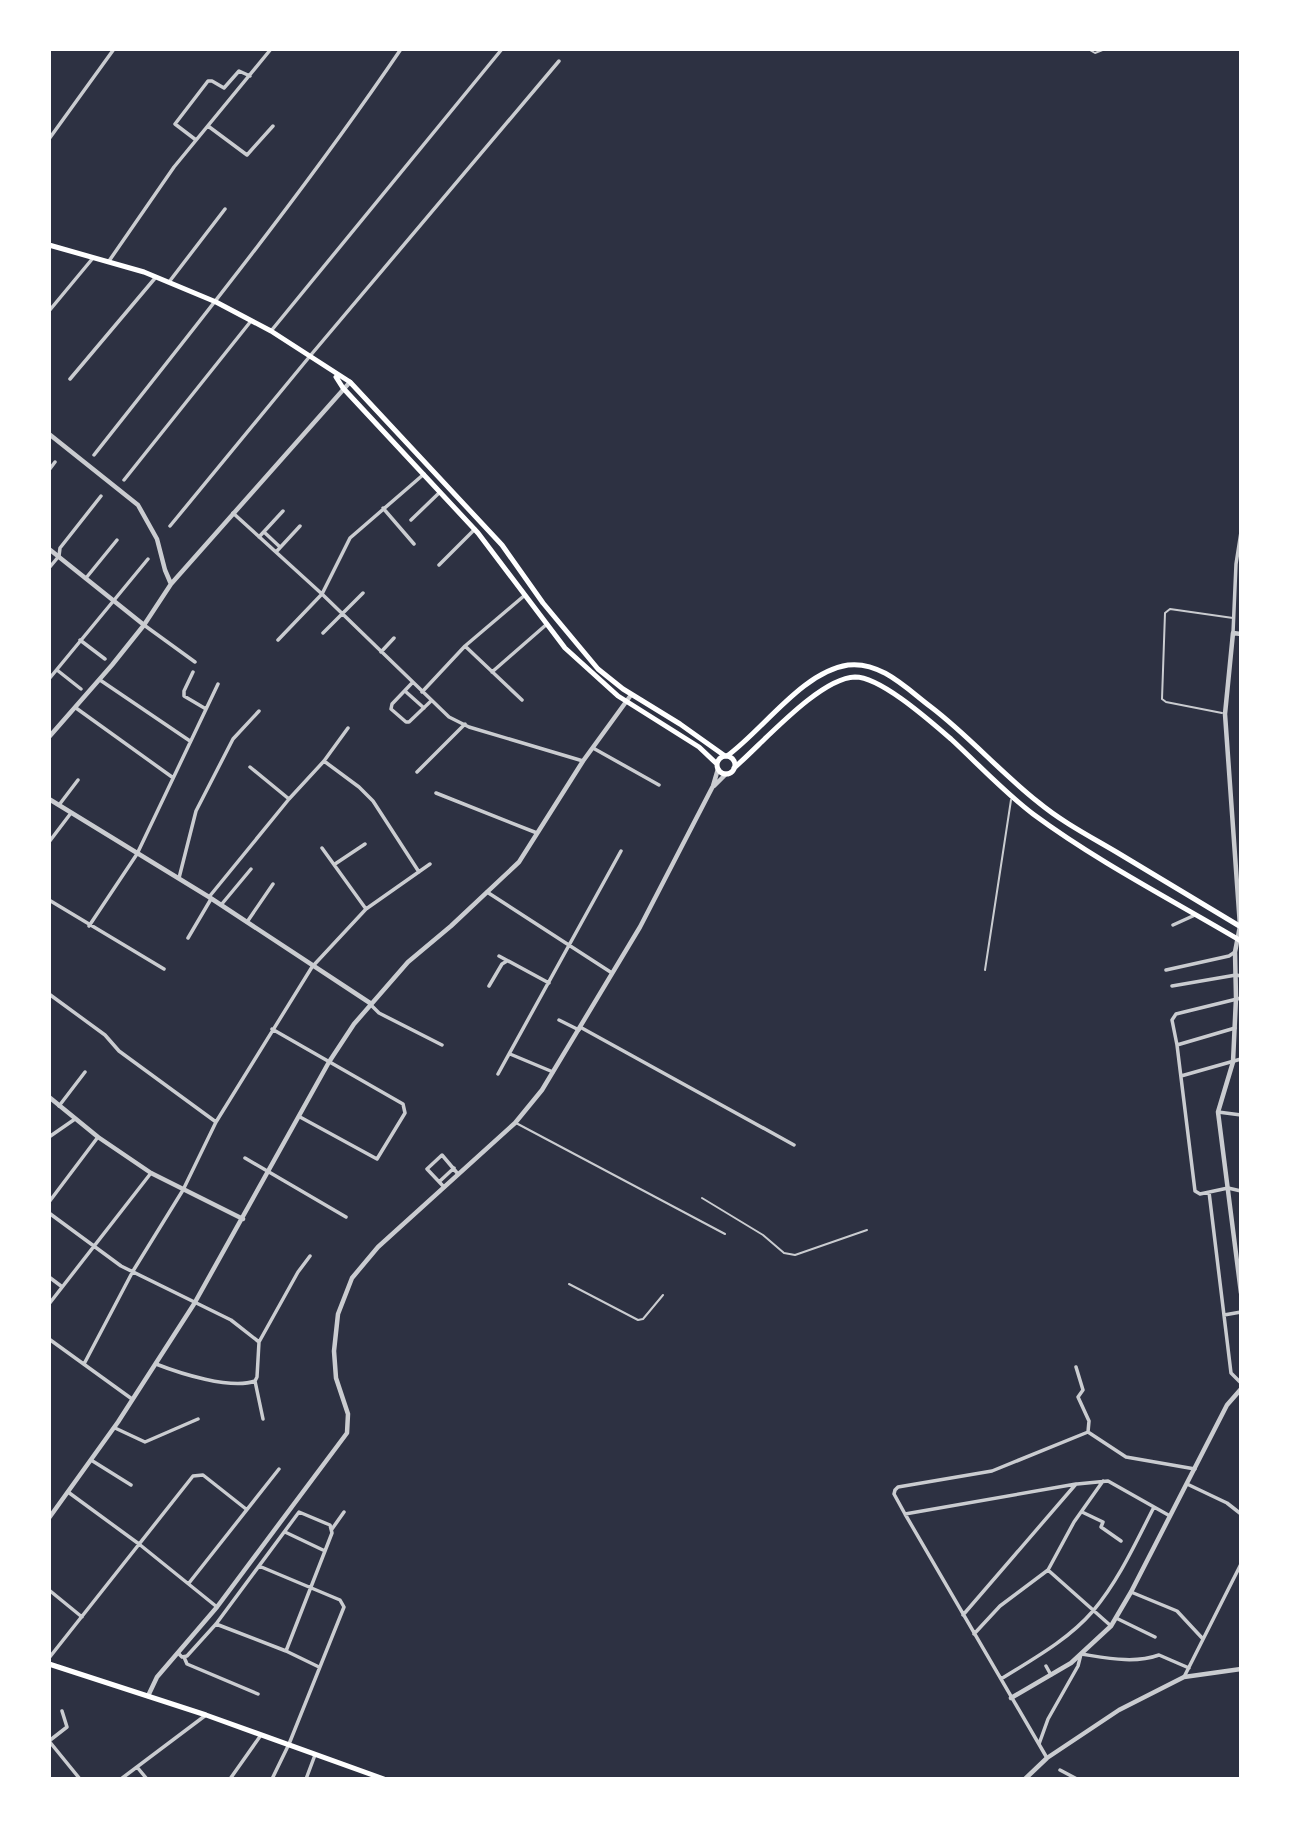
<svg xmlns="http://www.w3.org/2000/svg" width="1290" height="1828" font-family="Lato,sans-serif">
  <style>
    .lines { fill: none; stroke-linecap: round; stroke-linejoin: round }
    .service { stroke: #caccd0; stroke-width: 2 }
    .minor { stroke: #caccd0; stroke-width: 3.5 }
    .tertiary { stroke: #caccd0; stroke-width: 4.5 }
    .primary { stroke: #fff; stroke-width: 5 }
  </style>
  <rect width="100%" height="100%" fill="#2d3142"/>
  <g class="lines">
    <path class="service" d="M1088 49 1095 53 1105 49
      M1222 713 1166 702 1162 699 1165 613 1170 609 1233 618
      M985 970 1011 800
      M516 1123 725 1234
      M702 1198 763 1235 784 1253 795 1255 867 1230
      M569 1284 638 1320 643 1319 663 1295"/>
    <path class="minor" d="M208 126 247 155 273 126
      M49 139 114 49
      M196 140 175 124 208 81H212L224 88 239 71 250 76
      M109 261 174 167 271 49
      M169 282 225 209
      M49 311 93 258
      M271 331 502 49
      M70 379 156 277
      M94 455C199 322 306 189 401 49
      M49 470 55 462
      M124 480 251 321
      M383 508 414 544
      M233 513 322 594 449 717 469 727 583 761
      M411 520 440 492
      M170 526 310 356 559 61
      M264 532 280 547
      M259 537 283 511
      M276 552 300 526
      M439 565 475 529
      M49 568 59 556 60 548 101 496
      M86 578 117 540
      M144 625 195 662
      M323 633 363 593
      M1233 633 1236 564 1241 532
      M80 640 105 659
      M278 640 322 594 350 538 424 474
      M465 646 522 700
      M381 652 394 638
      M57 670 81 689
      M193 672 184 691V696L206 709
      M492 672 547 624
      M49 679 148 559
      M100 680 190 741
      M412 683 392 704 391 709 406 722H409L431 701
      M405 691 424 708
      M422 692 465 646 525 595
      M76 708 172 777
      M593 748 659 785
      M324 761 359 787 373 801 419 872
      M250 767 289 799
      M417 772 465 724
      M436 793 537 833
      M59 805 78 780
      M49 842 71 813
      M322 848 366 909
      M335 864 365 844
      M179 878 196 811 233 739 259 711
      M487 892 612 973
      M209 897 289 799 324 761 348 728
      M49 900 164 969
      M221 905 251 869
      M247 922 273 884
      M1173 925 1195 915
      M89 926 137 854 218 684
      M188 938 211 899
      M499 956 549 983
      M1166 970 1229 956 1235 952
      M489 986 502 964 507 961
      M1172 986 1236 975 1241 976
      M49 994 105 1035 119 1051 216 1122
      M1241 998 1184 1012 1176 1014 1172 1020 1177 1045 1195 1191 1200 1194 1228 1188 1241 1191
      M371 1005 379 1013 442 1045
      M559 1020 579 1030
      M580 1027 794 1145
      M272 1029 403 1104 405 1113 377 1159 300 1117
      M1177 1045 1235 1028
      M510 1054 553 1072
      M498 1074 621 851
      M1181 1076 1241 1059
      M59 1106 85 1072
      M1218 1112 1241 1115
      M49 1137 75 1119
      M245 1158 346 1217
      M440 1181 454 1168
      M444 1187 427 1169 442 1155 458 1174
      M1209 1192 1231 1373 1241 1383
      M49 1202 98 1137
      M49 1213 121 1266 231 1320 259 1342
      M49 1277 61 1286
      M49 1304 151 1173
      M1224 1315 1241 1312
      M49 1339 132 1399
      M84 1364 133 1271 183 1190 216 1122 312 967 366 909 430 864
      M156 1364C179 1373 231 1390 255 1381
      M1076 1367 1083 1390 1078 1397 1089 1421 1088 1432
      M263 1419 255 1381 257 1377 259 1342 298 1272 310 1256
      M115 1428 145 1442 198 1419
      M91 1460 131 1485
      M1077 1484 1108 1481 1170 1516
      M1187 1484 1227 1503 1241 1514
      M68 1492 139 1544 217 1607
      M1082 1512 1103 1522 1101 1527 1121 1541
      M905 1514 1076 1484 963 1615
      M332 1529 344 1512
      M285 1532 325 1551
      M259 1566 340 1600 344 1607 289 1744 272 1779
      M1048 1570 1111 1626
      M189 1583 279 1469
      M49 1590 82 1617
      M1131 1592 1177 1611 1203 1639
      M1116 1618 1155 1637
      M216 1624 286 1651 319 1667
      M974 1634 1000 1606 1048 1570 1074 1522 1103 1481
      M178 1653 182 1657 187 1656 216 1624 299 1512 330 1525 332 1533 286 1651
      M184 1657 187 1664 258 1694
      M49 1658 193 1476 203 1475 246 1509
      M1046 1666 1051 1675
      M1184 1677 1241 1564
      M1001 1679C1033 1659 1068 1640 1093 1611 1119 1580 1136 1542 1154 1507
      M49 1741 80 1779
      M49 1741 67 1727 62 1711
      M1039 1744 1048 1719 1078 1666 1081 1654C1107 1658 1134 1664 1159 1655L1189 1668
      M1047 1758 905 1514 894 1494 895 1490 898 1487 992 1471 1088 1432 1126 1457 1195 1469
      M137 1767 147 1779
      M1060 1770 1077 1779
      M121 1779 206 1715
      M230 1779 261 1735
      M306 1779 315 1755"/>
    <path class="tertiary" d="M49 434 138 505 157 539 165 570 171 584
      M49 549 144 625
      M1241 634 1233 633 1225 714 1240 926 1235 952 1236 998 1233 1062 1218 1112 1241 1293
      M49 737 112 665 144 625 171 584 350 382
      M714 786 726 774
      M49 799 209 897 370 1003
      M49 1097 98 1137 151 1173 243 1219
      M49 1518 118 1422 194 1304 329 1062 354 1024 408 962 451 926 519 862 583 761 631 695
      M148 1696 157 1677 217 1607 347 1433 348 1414 336 1378 334 1351 338 1314 352 1278 378 1247 515 1123 542 1090 640 927 713 786 718 769
      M1011 1698 1071 1663 1111 1626 1131 1592 1227 1405 1241 1389
      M1025 1779 1047 1758 1119 1710 1184 1677 1241 1669"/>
    <path class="primary" d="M49 245 144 272 216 302 271 331 350 382 502 545 543 603 598 669 623 689 680 724 725 756
      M336 377 343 388 478 533 565 648 618 696 699 747 717 764
      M717 765a9 9 0 1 1 18 0a9 9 0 1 1-18 0Z
      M727 756C764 729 802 672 848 665 881 661 907 689 931 707 969 736 1000 772 1038 802 1062 822 1091 837 1118 853 1159 878 1200 902 1241 927
      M734 768C762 744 819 678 855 677 881 677 930 721 951 739 978 764 1004 792 1033 814 1098 862 1172 900 1241 941
      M49 1664 206 1715 384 1779"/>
  </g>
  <rect width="1290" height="1828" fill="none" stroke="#ffffff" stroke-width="102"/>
</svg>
